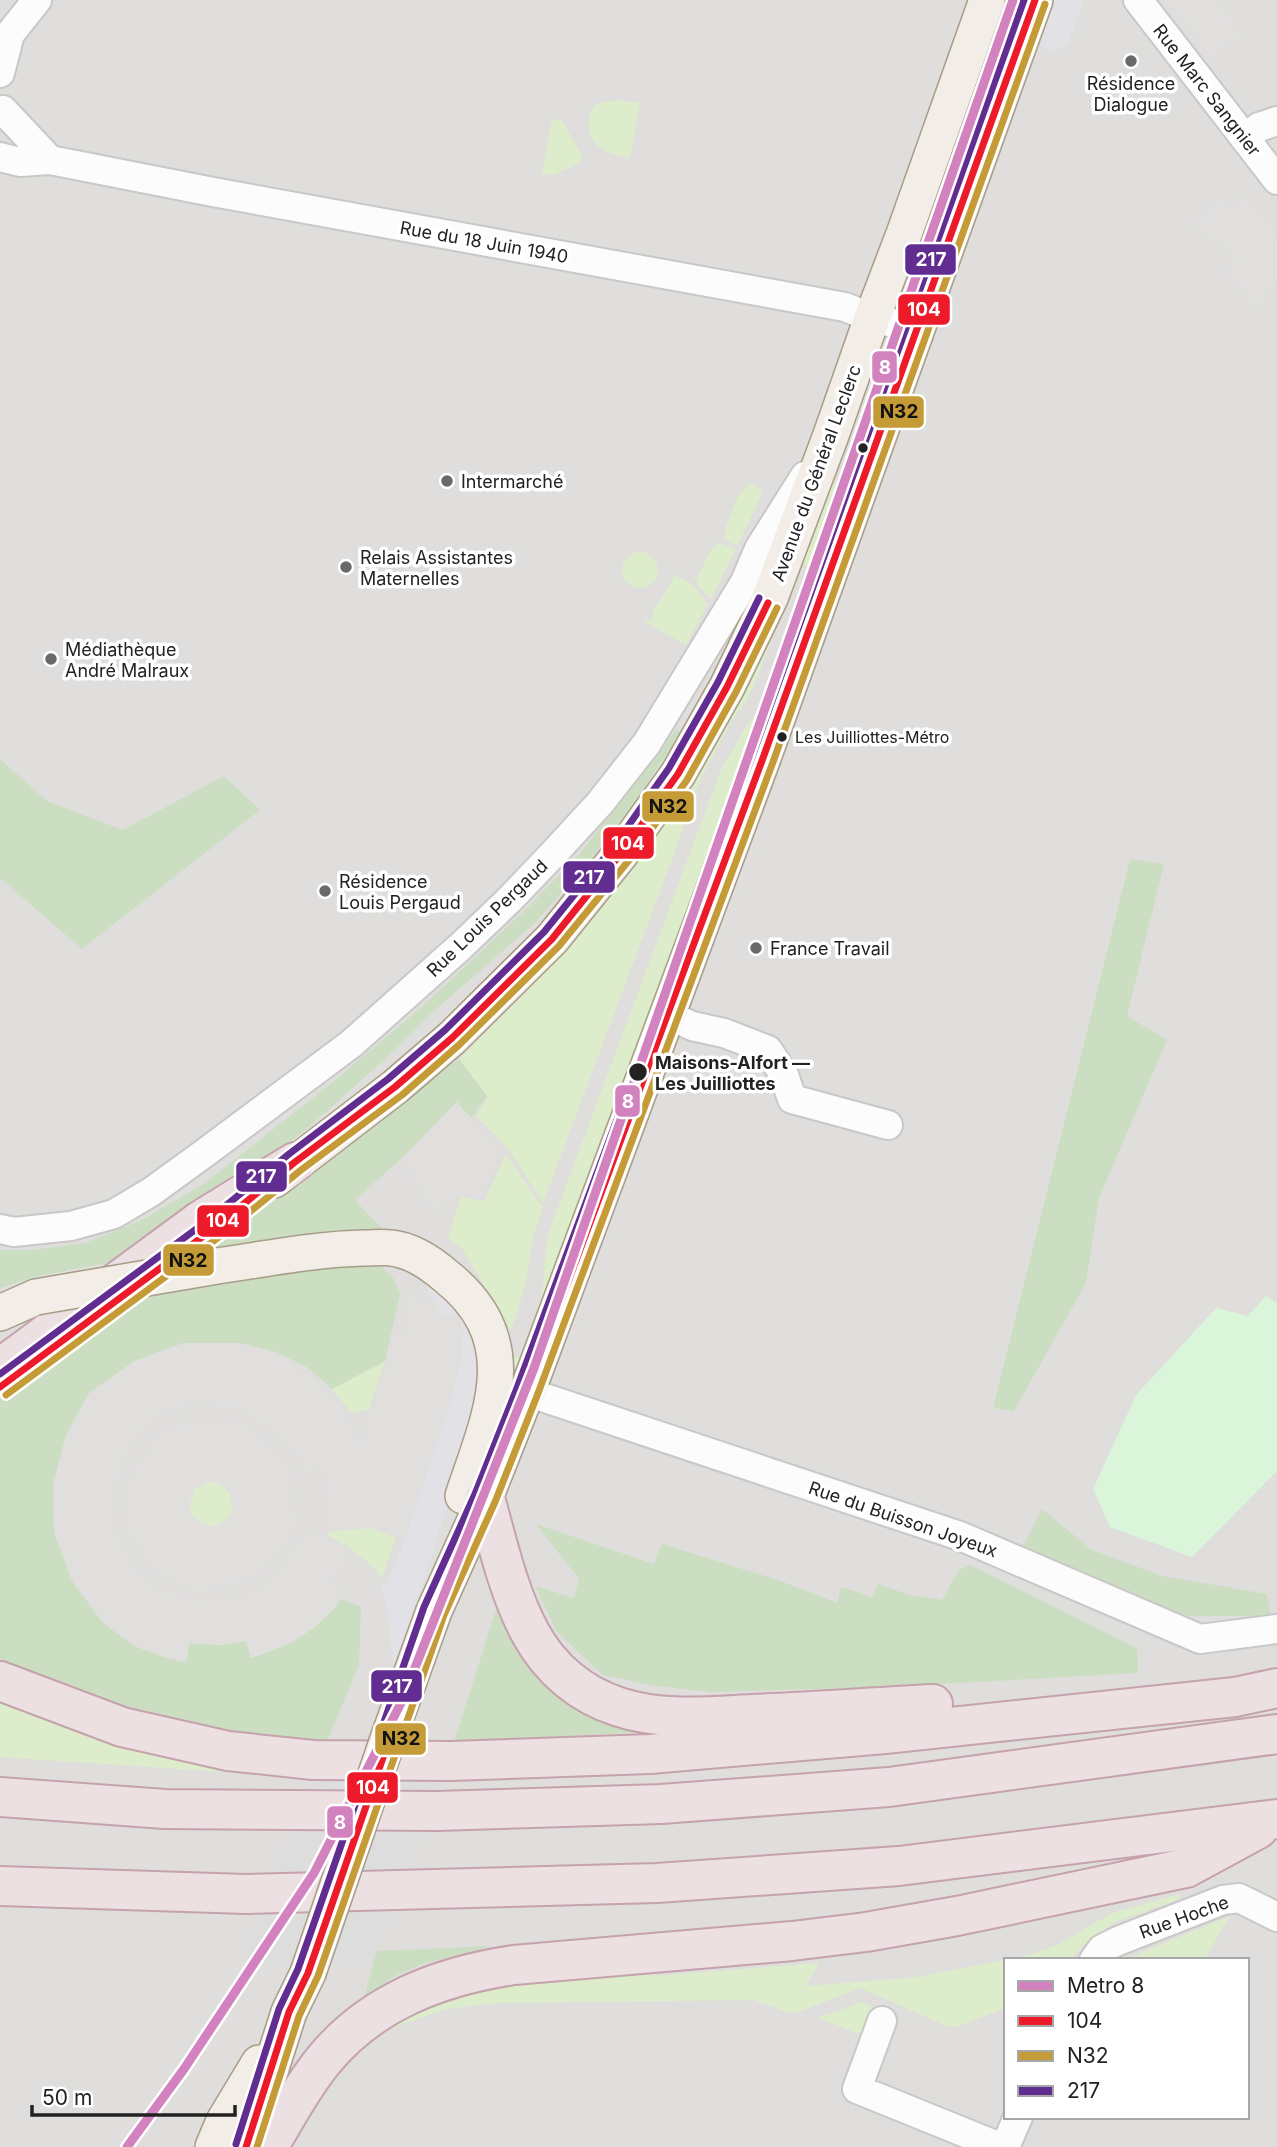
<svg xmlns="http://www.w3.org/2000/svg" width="1277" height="2147" font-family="Inter,sans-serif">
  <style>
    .residential { fill: #dfdedc; fill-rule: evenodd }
    .grass { fill: #ddeccb }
    .forest { fill: #cbdec1 }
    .park { fill: #daf5da }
    .parking { fill: #e0dfde; fill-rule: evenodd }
    .plaza { fill: #e2e1e5 }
    .pier { fill: #dedddd }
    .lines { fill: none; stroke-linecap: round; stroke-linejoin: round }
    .minor-casing { stroke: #c9c8c7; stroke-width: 32 }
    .major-casing { stroke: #a79c86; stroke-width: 38 }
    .highway-casing { stroke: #c5a2ac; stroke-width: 42 }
    .minor { stroke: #fdfcfc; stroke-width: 28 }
    .major { stroke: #f3ede7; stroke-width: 35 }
    .highway { stroke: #ece0e2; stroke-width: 38 }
    .major-bridge-casing { stroke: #a79c86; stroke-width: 38; stroke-linecap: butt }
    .major-bridge { stroke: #f3ede7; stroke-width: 35 }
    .bus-1-casing { stroke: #fff; stroke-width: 12 }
    .bus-2-casing { stroke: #fff; stroke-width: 12 }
    .bus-3-casing { stroke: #fff; stroke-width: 12 }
    .bus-1 { stroke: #ed1b2a; stroke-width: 7 }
    .bus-2 { stroke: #c49b36; stroke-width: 7 }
    .bus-3 { stroke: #622d91; stroke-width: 7 }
    .metro-1-casing { stroke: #fff; stroke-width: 14 }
    .metro-1 { stroke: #d282be; stroke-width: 9 }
    .poi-dot { fill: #6a6968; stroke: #fff; stroke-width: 2.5 }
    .bus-dot { fill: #222; stroke: #fff; stroke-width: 2.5 }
    .labels { text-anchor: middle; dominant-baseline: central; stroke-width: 7; stroke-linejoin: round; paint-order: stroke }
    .bus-label { font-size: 16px; fill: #222; stroke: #fff; text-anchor: start }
    .poi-label { font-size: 18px; fill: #222; stroke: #fff; text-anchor: start }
    .street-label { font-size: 18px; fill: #222; stroke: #fff }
    .stop-label { font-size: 18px; font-weight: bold; fill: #222; stroke: #fff; text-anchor: start }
    .line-badge { stroke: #fff; stroke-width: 2.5 }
    .badge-label { font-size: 19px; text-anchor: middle; font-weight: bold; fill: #fff }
    .pale-badge-label { font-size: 19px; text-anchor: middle; font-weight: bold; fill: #111 }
  </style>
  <rect width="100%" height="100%" fill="#f0eeeb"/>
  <path class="residential" d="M0 0H1277V2147H0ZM1006 1960H1247V2117H1006Z"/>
  <path class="grass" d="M1002 0H1019L921 272 907 267Z
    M618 100 640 103 630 158C620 156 611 154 602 149 587 139 584 117 596 104Z
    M552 119 562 121 582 155 581 161 578 164 554 175 542 174Z
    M833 477 836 478 825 533 815 570 802 564Z
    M750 483 763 492 737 546 723 539 727 530 725 528 739 495Z
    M718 543 736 549 711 599 697 584 696 580 710 551Z
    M622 570a18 18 0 1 1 36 0a18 18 0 1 1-36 0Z
    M675 575 691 583 708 604 686 645 645 622 646 618 648 619 647 621 652 622 653 612Z
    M779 619 756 681 745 703 731 722 699 782 671 862 543 1203 509 1150 476 1116 488 1097 459 1059 527 991 577 932 698 771 752 677Z
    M771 683 774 684 520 1366 508 1363 521 1355C530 1333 541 1309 543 1285 546 1263 543 1251 550 1229L709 802 721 770 744 730 756 714Z
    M506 1154 543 1208 532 1241 526 1283 511 1330 461 1247 448 1239 461 1197 484 1201Z
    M385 1361 369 1409 355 1413 348 1409 332 1389Z
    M189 1504a22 22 0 1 1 44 0a22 22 0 1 1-44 0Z
    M372 1528 396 1538 382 1578C364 1557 352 1547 327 1536L330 1531Z
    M0 1703 75 1730 253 1766 254 1774 0 1757Z
    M1179 1894 1180 1899 1118 1921 1092 1937 1070 1960H1006V2008L956 2027H949L860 1988 794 2014 753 2000 499 2003 446 2009 393 2028 389 2019 488 1986 570 1977 664 1975 819 1963 806 1986 917 1977 1030 1955 1059 1944 1112 1913Z
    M1230 1916 1204 1960H1124Z
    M862 2002 876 2009 866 2035 854 2032 818 2018Z"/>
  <path class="forest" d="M677 728 680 733 635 802 592 857 535 923 434 1011 394 1051 307 1129 164 1235 154 1229 128 1259 38 1276 0 1288V1250H32L85 1243 142 1220 204 1184 334 1081 424 1005 523 912 577 857 659 753Z
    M0 759 47 801 123 830 224 776 260 810 82 949 0 878Z
    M1130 859 1164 864 1127 1016 1167 1040 1099 1198 1086 1283 1014 1411 993 1408Z
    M459 1059 487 1096 471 1118 456 1103 403 1157 355 1200 383 1230 206 1251 330 1160Z
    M342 1265 381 1266 393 1278 400 1294 385 1361 332 1389 307 1367 276 1352 239 1343 53 1485 186 1662 189 1643 219 1645 247 1640 251 1658C290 1644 315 1633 341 1599L361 1607 359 1665 327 1741 217 1732 133 1711 0 1659V1398L144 1289Z
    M1042 1509 1092 1550 1162 1576 1267 1594 1271 1616H1188L1118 1594 1023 1547Z
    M536 1524 654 1564 662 1544 778 1580 837 1603 841 1587 872 1597 878 1584 909 1595 942 1600 959 1570 970 1565 1137 1648 1138 1673 887 1687 711 1692 655 1686 603 1675 557 1632 535 1586 574 1598 579 1579Z
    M498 1603 663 1731 454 1742Z
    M492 1946 422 1964 389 1979 362 2007 376 1951Z"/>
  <path class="park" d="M1266 1296 1277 1303V1471L1192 1557 1110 1527 1093 1489 1136 1395 1216 1308 1248 1316Z"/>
  <path class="parking" d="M1166 0H1218L1243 36 1210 56Z
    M1248 197 1277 238V282L1256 307 1225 271 1235 259 1197 225 1221 199 1235 211Z
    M717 640 725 643 683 714 653 759 596 830 506 926 439 989 352 1063 212 1169 158 1205 153 1198 499 919Z
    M751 833 758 837 718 942 711 939Z
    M457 1102 501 1151 481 1199 459 1194 433 1213 403 1157Z
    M614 1199 620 1204 564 1355 555 1356Z
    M408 1295 465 1315V1353L404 1539 372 1528 327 1529 326 1479 321 1466 302 1472 298 1454 273 1431 237 1408 199 1403 159 1413 130 1441 112 1498 117 1532 132 1566 161 1591 199 1602 238 1599 273 1580 306 1533 327 1539 349 1551 337 1574 330 1579 345 1592 335 1608 315 1627 289 1644 251 1658 246 1641 219 1645 189 1643 186 1662 166 1658 134 1646 103 1623 72 1581 54 1532 53 1485 66 1435 89 1393 134 1361 183 1343H239L276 1352 327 1392 347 1415 361 1445 397 1329 411 1334 403 1305Z
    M195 1420H235L266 1440 291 1474 289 1503 296 1522 290 1540 268 1564 248 1578 227 1587 190 1591 152 1569 127 1528 125 1498 137 1463 163 1433ZM209 1482H217L225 1488 230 1495 232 1505 231 1513 227 1520 212 1527 198 1521 191 1514 190 1504 195 1489Z"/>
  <path class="plaza" d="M1049 0H1084L1068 44 1052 53 1035 41Z
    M425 1279 461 1304 485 1365 454 1484 414 1611 394 1661 392 1659 388 1612 381 1582 387 1585 405 1538 454 1389 462 1357 463 1331 459 1313 443 1317 428 1292Z"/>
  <path class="pier" d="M327 1741 454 1742 371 1963 242 1967Z"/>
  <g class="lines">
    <defs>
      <path id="minor" d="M1138 0 1277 180
        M0 40 10 34 37 0
        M0 73 10 34
        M3 110 50 160
        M1245 139 1259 127 1277 121
        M0 157 20 162 50 160 213 192 845 307 872 318 917 329
        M667 1014 692 1026 724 1033 768 1050 784 1075 792 1099 888 1125
        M0 1229 14 1232 71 1226 114 1214 151 1192 202 1155 351 1044 461 946 509 900 553 854 600 803 647 743 745 582 759 549 805 476
        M527 1392 960 1536 1200 1639 1277 1629
        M1094 1960 1102 1949 1118 1941 1223 1900 1239 1898 1277 1917
        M882 2021 857 2089 1000 2147
        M1005 2147 1018 2117"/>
      <path id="major" d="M274 1180 395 1087 452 1038 552 939 622 852 678 774 727 687 770 598 831 435 872 318 904 234 987 0
        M217 1266C266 1259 315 1249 365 1248 373 1248 383 1247 391 1248 412 1250 432 1264 447 1277 527 1341 490 1415 463 1496
        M0 1313 36 1297
        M434 1611 485 1498 527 1392 763 758 1035 0
        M213 2147 224 2121 259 2063
        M246 2147 289 2012 308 1973"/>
      <path id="highway" d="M0 1368 201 1220 295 1162
        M485 1498C497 1541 509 1595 531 1634 550 1669 581 1695 619 1707 661 1721 708 1716 752 1714 812 1712 872 1707 933 1704
        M0 1681 122 1727 228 1751 313 1760 451 1761 650 1754 885 1734 1235 1697 1277 1688
        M0 1797 165 1809 437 1811 661 1804 889 1787 1277 1734
        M0 1886 246 1894 657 1883 899 1866 1277 1819
        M268 2147C286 2118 301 2088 323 2061 371 2002 440 1976 514 1965L792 1941 866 1932 957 1916 1186 1868 1258 1829"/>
    </defs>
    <use href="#minor" class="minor-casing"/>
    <use href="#major" class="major-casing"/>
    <use href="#highway" class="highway-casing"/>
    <use href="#minor" class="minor"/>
    <use href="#major" class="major"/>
    <use href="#highway" class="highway"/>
    <defs>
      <path id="major-bridge" d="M36 1297 217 1266
        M308 1973 388 1739 434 1611"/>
    </defs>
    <use href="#major-bridge" class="major-bridge-casing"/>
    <use href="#major-bridge" class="major-bridge"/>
    <defs>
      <path id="bus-1" d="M0 1387 213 1229 295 1162 395 1087 452 1038 552 939 622 852 678 774 727 687 768 603
        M246 2147 289 2012 308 1973 434 1611 485 1498 527 1392 763 758 1035 0"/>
      <path id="bus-2" d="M6 1395 219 1237 301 1170 402 1095 459 1045 559 946 630 859 687 780 736 692 777 608
        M257 2147 299 2016 318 1976 444 1615 495 1502 537 1396 773 762 1045 4"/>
      <path id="bus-3" d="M0 1374 207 1221 289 1154 388 1079 445 1030 544 932 614 846 669 768 718 682 759 598
        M236 2144 279 2009 298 1969 424 1607 475 1494 517 1388 753 754 1024 0"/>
    </defs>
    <use href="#bus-1" class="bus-1-casing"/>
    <use href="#bus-2" class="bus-2-casing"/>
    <use href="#bus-3" class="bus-3-casing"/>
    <use href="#bus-1" class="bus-1"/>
    <use href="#bus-2" class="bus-2"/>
    <use href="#bus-3" class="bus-3"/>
    <defs>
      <path id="metro-1" d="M127 2147 184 2069 314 1873 401 1703 534 1368 1013 0"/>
    </defs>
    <use href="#metro-1" class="metro-1-casing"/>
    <use href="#metro-1" class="metro-1"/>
  </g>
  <g class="poi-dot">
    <circle cx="1131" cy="61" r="7"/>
    <circle cx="447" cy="481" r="7"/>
    <circle cx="346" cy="567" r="7"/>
    <circle cx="51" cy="659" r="7"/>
    <circle cx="325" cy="891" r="7"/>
    <circle cx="756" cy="948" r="7"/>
  </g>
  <g class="bus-dot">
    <circle cx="863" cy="448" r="6"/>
    <circle cx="782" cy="737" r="6"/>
    <circle cx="638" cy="1072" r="10"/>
  </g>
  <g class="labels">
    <g class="bus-label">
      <text x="795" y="737">Les Juilliottes-Métro</text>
    </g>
    <g class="poi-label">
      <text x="1131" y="83" text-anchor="middle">Résidence<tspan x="1131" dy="21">Dialogue</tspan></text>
      <text x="461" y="481">Intermarché</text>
      <text x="360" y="557">Relais Assistantes<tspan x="360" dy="21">Maternelles</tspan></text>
      <text x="65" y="649">Médiathèque<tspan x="65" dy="21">André Malraux</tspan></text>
      <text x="339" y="881">Résidence<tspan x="339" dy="21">Louis Pergaud</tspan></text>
      <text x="770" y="948">France Travail</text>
    </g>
    <g class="street-label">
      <text transform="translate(1207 90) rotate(52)">Rue Marc Sangnier</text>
      <text transform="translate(484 242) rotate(10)">Rue du 18 Juin 1940</text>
      <text transform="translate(816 473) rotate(-70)">Avenue du Général Leclerc</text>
      <text transform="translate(487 918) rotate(-44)">Rue Louis Pergaud</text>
      <text transform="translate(903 1519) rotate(19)">Rue du Buisson Joyeux</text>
      <text transform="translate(1184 1917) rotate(-20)">Rue Hoche</text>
    </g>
    <g class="stop-label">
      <text x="655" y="1062">Maisons-Alfort —<tspan x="655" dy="21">Les Juilliottes</tspan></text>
    </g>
  </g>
  <g class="line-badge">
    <rect x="904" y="243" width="53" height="33" rx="7" fill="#622d91"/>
    <rect x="897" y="293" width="54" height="33" rx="7" fill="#ed1b2a"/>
    <rect x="871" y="350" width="27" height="34" rx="7" fill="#d282be"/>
    <rect x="872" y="395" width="53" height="34" rx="7" fill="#c49b36"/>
    <rect x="641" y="790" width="54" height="33" rx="7" fill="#c49b36"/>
    <rect x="602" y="826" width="53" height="34" rx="7" fill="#ed1b2a"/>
    <rect x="562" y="860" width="54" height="34" rx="7" fill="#622d91"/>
    <rect x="614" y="1084" width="27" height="34" rx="7" fill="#d282be"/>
    <rect x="235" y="1160" width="53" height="33" rx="7" fill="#622d91"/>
    <rect x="196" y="1204" width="54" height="34" rx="7" fill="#ed1b2a"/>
    <rect x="162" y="1243" width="53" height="34" rx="7" fill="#c49b36"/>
    <rect x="370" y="1669" width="53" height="34" rx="7" fill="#622d91"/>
    <rect x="374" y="1722" width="53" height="34" rx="7" fill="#c49b36"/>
    <rect x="346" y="1771" width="53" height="33" rx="7" fill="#ed1b2a"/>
    <rect x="326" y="1805" width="28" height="34" rx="7" fill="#d282be"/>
  </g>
  <g class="badge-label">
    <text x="931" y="266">217</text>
    <text x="924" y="316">104</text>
    <text x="885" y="374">8</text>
    <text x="628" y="850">104</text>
    <text x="589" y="884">217</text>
    <text x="628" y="1108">8</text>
    <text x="261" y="1183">217</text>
    <text x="223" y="1227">104</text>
    <text x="397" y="1693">217</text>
    <text x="373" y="1794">104</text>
    <text x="340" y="1829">8</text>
  </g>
  <g class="pale-badge-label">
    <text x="899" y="418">N32</text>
    <text x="668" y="813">N32</text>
    <text x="188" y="1267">N32</text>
    <text x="401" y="1745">N32</text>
  </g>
  <rect x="1004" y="1958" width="245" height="161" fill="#ffffff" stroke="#a7a7a7" stroke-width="2"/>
  <rect x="1018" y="1981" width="35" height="10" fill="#d282be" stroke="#a7a7a7" stroke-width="2"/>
  <text x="1067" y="1993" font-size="21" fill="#222222">Metro 8</text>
  <rect x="1018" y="2016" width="35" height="10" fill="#ed1b2a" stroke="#a7a7a7" stroke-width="2"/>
  <text x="1067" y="2028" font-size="21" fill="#222222">104</text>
  <rect x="1018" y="2051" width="35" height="10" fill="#c49b36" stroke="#a7a7a7" stroke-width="2"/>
  <text x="1067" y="2063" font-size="21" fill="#222222">N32</text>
  <rect x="1018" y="2086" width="35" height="10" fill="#622d91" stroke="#a7a7a7" stroke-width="2"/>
  <text x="1067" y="2098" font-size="21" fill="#222222">217</text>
  <path d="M32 2105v10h203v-10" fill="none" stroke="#222222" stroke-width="3.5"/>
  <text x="42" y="2105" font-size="21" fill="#222222" stroke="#ffffff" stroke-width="5" paint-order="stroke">50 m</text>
</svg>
